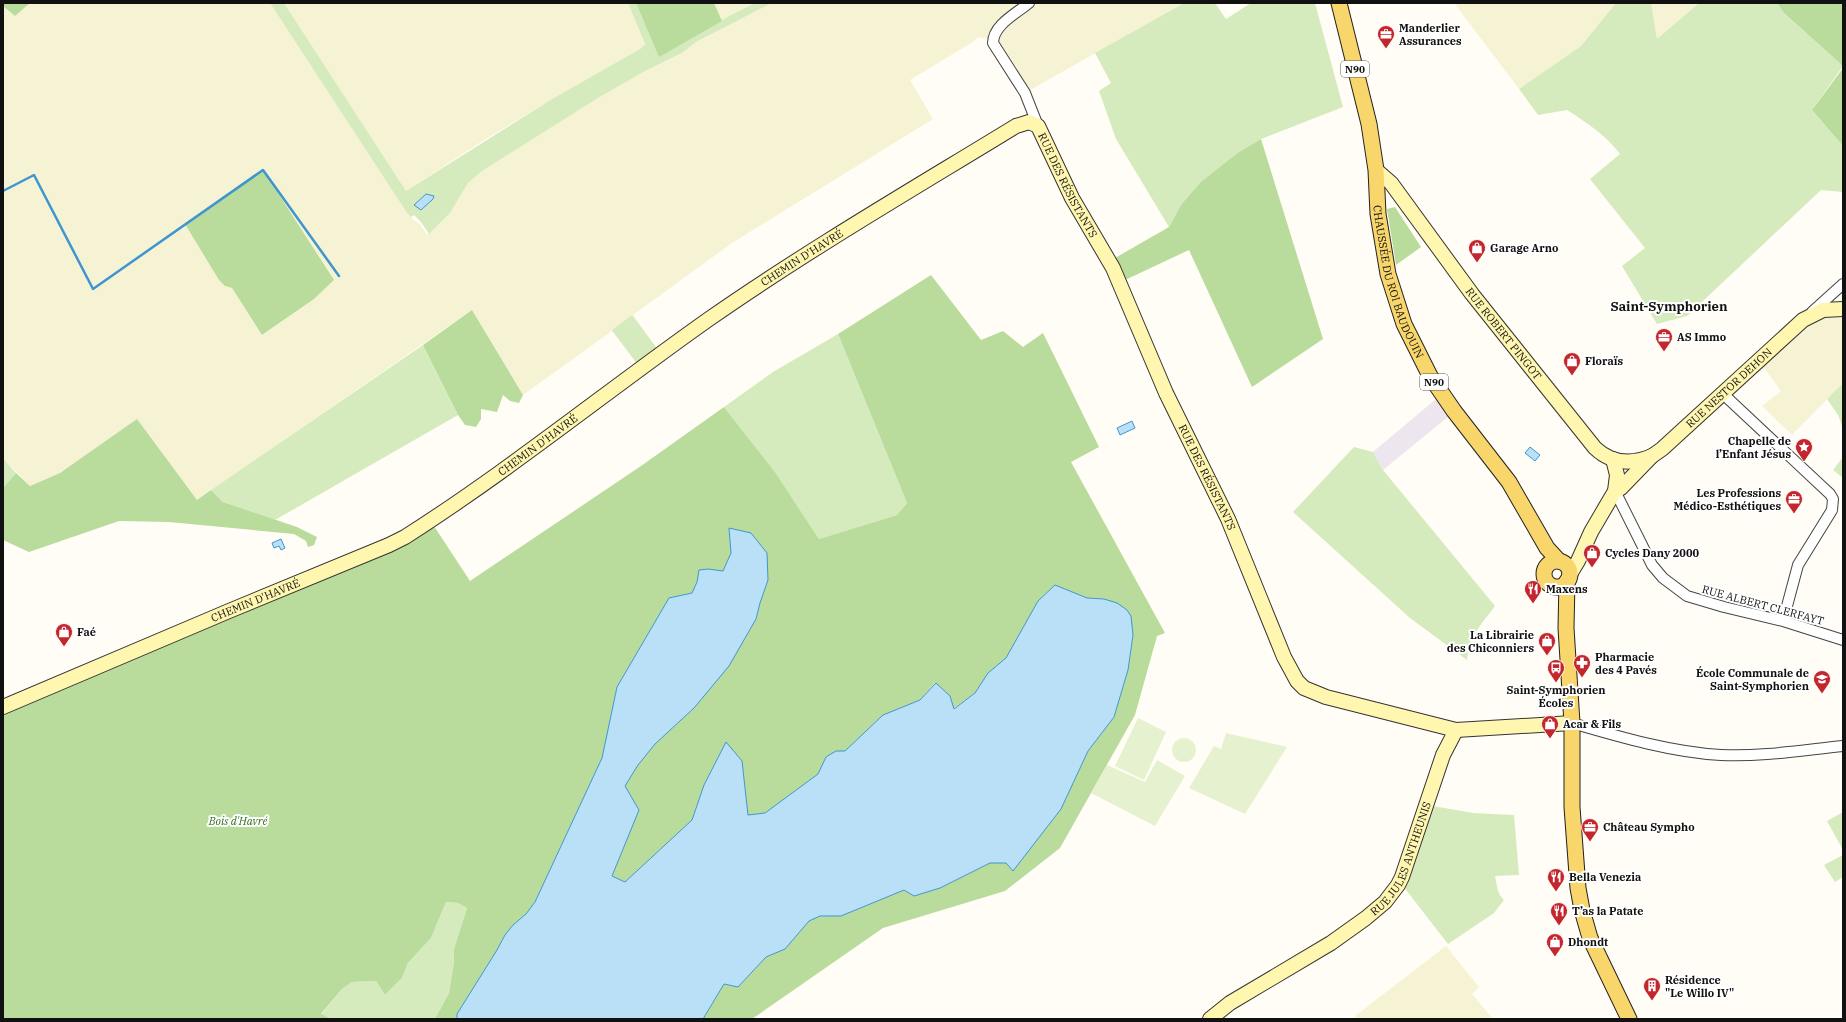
<svg xmlns="http://www.w3.org/2000/svg" width="1846" height="1022" font-family="'IBM Plex Serif',serif">
  <style>
    .industrial { fill: #eee6ef }
    .farmland { fill: #f6f3d4; fill-rule: evenodd }
    .green { fill: #d5ebbd }
    .forest { fill: #b9dc9c }
    .pitch { fill: #e6f2cf }
    .water { fill: #b9e0f7; stroke: #3f96cf }
    .lines { fill: none; stroke-linecap: round; stroke-linejoin: round }
    .stream { stroke: #3f96cf; stroke-width: 2.5 }
    .street-casing { stroke: #444; stroke-width: 12 }
    .secondary-casing { stroke: #333; stroke-width: 16 }
    .primary-casing { stroke: #222; stroke-width: 17 }
    .street { stroke: #fff; stroke-width: 10 }
    .secondary { stroke: #fff6b0; stroke-width: 14 }
    .primary { stroke: #f9d66b; stroke-width: 15 }
    .labels { text-anchor: middle; dominant-baseline: central; stroke-width: 4; stroke-linejoin: round; paint-order: stroke }
    .shield { fill: #fff; stroke: #585858; stroke-width: 1 }
    .shield-label { font-size: 10px; font-weight: bold; fill: #111 }
    .poi-label { font-size: 11px; font-weight: bold; fill: #111; stroke: #fff; text-anchor: start }
    .street-label { font-size: 11px; fill: #111; stroke: #fff }
    .park-label { font-size: 11px; font-style: italic; fill: #2f6b1f; stroke: #fff }
    .quarter-label { font-size: 13px; font-weight: bold; fill: #111; stroke: #fff }
  </style>
  <rect width="100%" height="100%" fill="#fffdf5"/>
  <path class="industrial" d="M1436 399 1449 416 1383 470 1373 452Z"/>
  <path class="farmland" d="M30 3H270L407 213 416 222 420 224 427 235 450 213 468 183 482 171 598 98 647 70 682 53 696 42 772 3H1184L1025 93 993 40 978 37 973 42 910 80 933 119 732 243 633 315 661 354 641 369 612 331 523 395 472 310 197 500 137 420 60 473 30 486 3 458V6L15 16ZM232 288 314 299 263 335Z
    M284 3H628L645 44 640 49 552 99 481 142 406 191Z
    M714 3H755L722 21Z
    M1454 3H1616L1581 46 1519 89Z
    M1651 3H1699L1657 39Z
    M1843 309V383L1792 435 1762 406 1781 391 1759 361 1803 320Z
    M1446 946 1479 987 1472 994 1493 1019H1357L1355 1016Z"/>
  <path class="green" d="M270 3H284L406 191 552 99 640 49 645 44 628 3H636L659 56 731 15 755 3H772L696 42 682 53 647 70 598 98 482 171 468 183 450 213 429 234 421 222 414 215 411 217 407 213Z
    M1184 3H1215L1226 19 1251 3H1315L1343 107 1261 139 1239 152 1181 205 1169 227 1116 139 1099 91 1111 83 1095 53Z
    M1616 3H1651L1657 39 1699 3H1777L1784 13 1843 66 1812 110 1843 146V192L1821 190 1687 316 1657 324 1622 266 1645 248 1590 179 1620 154C1606 135 1587 123 1567 110L1538 115 1519 89 1581 46Z
    M632 315 661 354 641 369 612 330Z
    M838 334 907 503 897 515 819 539 775 472 724 407 773 372Z
    M423 345 458 415 275 520 223 502 211 490Z
    M1843 383V429L1838 415 1827 399Z
    M1354 447 1373 452 1383 470 1495 606C1481 625 1469 636 1467 660L1410 618 1293 512Z
    M1843 457V478L1833 470Z
    M3 458 16 473 3 488Z
    M1433 806 1473 813 1514 815 1519 875 1495 876C1497 885 1497 894 1504 900L1494 913 1448 944 1403 886Z
    M1843 812V850L1827 821Z
    M1843 855V877L1835 882 1824 865Z
    M446 902 458 903 467 908 454 949V962L449 993 435 1019H331L321 1015 342 989 352 982 376 981 385 995 402 978 408 963 431 938Z"/>
  <path class="forest" d="M3 3H30L15 16 3 6Z
    M636 3H714L722 21 659 57Z
    M1777 3H1843V66L1784 13Z
    M1843 68V146L1812 110Z
    M1261 139 1323 339 1252 387 1189 250 1125 280 1115 258 1169 227 1181 205 1201 182 1239 152Z
    M263 170 334 280 314 299 262 335 232 288 225 286 219 280 185 224Z
    M1395 207 1421 247 1396 265 1387 209Z
    M931 275 981 340 1003 331 1023 347 1043 333 1099 447 1071 462 1165 633 1157 636 1135 715 1060 848 1005 891 883 928 752 1019H703L724 984 738 987 766 957 785 949 809 921 820 916H841L904 890 914 896 940 888 990 863H1006L1013 870 1061 809 1088 751 1114 717 1128 670 1133 635 1104 599 1087 598 1055 585 1038 601 1006 658 988 673 975 693 953 709 935 683 920 700 883 715 845 751H836L826 757 818 774 765 813 748 815 742 761 726 743 704 785 692 820 625 882 612 876 639 810 625 786 638 765 655 744 694 708 756 619 760 603 729 528 731 553 723 572 708 569 697 582 692 593 669 598 617 687 602 758 535 902 526 914 513 925 505 935 497 950 457 1014V1019H435L449 993 454 962V949L467 908 458 903 446 902 431 938 408 963 402 978 385 995 376 981 352 982 342 989 321 1014 331 1019H3V707L430 520 470 581 641 466 724 407 775 472 819 539 897 515 907 503 838 334Z
    M472 310 523 395 519 403 510 401 503 395 497 412 481 409V419L476 427 465 425 458 415 423 345Z
    M137 419 197 500 211 490 223 502 297 527 317 537 314 545 308 547 306 541 294 534 169 522 119 521 29 552 3 540V488L16 473 30 486 60 473Z"/>
  <path class="pitch" d="M1138 718 1166 732 1144 780 1115 766Z
    M1226 733 1287 747 1245 814 1189 788 1214 746 1221 749Z
    M1172 750a12 12 0 1 1 24 0a12 12 0 1 1-24 0Z
    M1157 760 1185 776 1155 826 1091 793 1107 765 1145 782Z"/>
  <path class="water" d="M426 194 434 196 433 199 421 210 414 205Z
    M1132 421 1135 428 1120 435 1117 428Z
    M1530 447 1540 455 1535 461 1525 453Z
    M729 528 751 533 767 553 768 580 760 603 756 619 729 666 694 708 655 744 638 765 625 786 639 810 612 876 625 882 692 820 704 785 726 742 742 761 748 815 765 813 818 774 826 757 836 751H845L883 715 920 700 936 683 950 696 954 709 975 693 988 673 1006 658 1038 601 1055 585 1087 598 1104 599 1117 603 1127 610 1131 616 1133 635 1128 670 1114 717 1088 751 1061 809 1013 871 1006 863H990L940 888 914 896 904 890 841 916H820L809 921 785 949 766 957 738 987 724 984 703 1019H457V1014L497 950 505 935 513 925 526 914 535 902 602 758 617 687 669 598 692 593 697 582 699 570 708 569 723 571 731 553Z
    M281 539 285 548 281 550 279 546 274 548 272 543Z"/>
  <g class="lines">
    <path class="stream" d="M3 191 34 175 93 289 263 170 339 276"/>
    <defs>
      <path id="street" d="M1029 3C1017 13 993 25 993 43L1025 93 1038 126
        M1812 312 1843 284
        M1722 393 1830 494 1833 499 1832 510 1798 565 1783 621
        M1615 491 1652 565 1663 578 1687 596 1724 607 1783 621 1843 640
        M1572 723C1620 737 1671 752 1721 755 1761 757 1803 750 1843 746"/>
      <g id="secondary">
        <path id="s1" d="M1376 170 1391 183 1472 294 1595 448C1612 464 1631 465 1652 456"/>
        <path id="s2" d="M1615 491 1621 488 1652 456 1662 449 1803 320 1823 310 1843 309"/>
        <path d="M1569 576 1578 561 1591 532 1615 491 1617 475 1613 459"/>
        <path id="s3" d="M3 707 229 611 389 545 405 537C510 470 607 391 709 319 808 250 913 189 1016 126L1029 122 1038 126 1072 198 1113 268 1166 393 1228 519 1284 657 1297 681 1304 688 1326 697 1456 730 1572 723"/>
        <path id="s4" d="M1210 1019 1230 1003 1331 943 1366 918 1385 902 1398 885 1402 877 1443 755 1456 730"/>
      </g>
      <g id="primary">
        <path id="s5" d="M1339 3 1369 124 1376 170 1378 214 1388 274 1404 324 1430 376 1454 411 1509 482 1547 548 1559 561"/>
        <circle cx="1557" cy="574" r="13"/>
        <path d="M1567 581 1566 628 1572 723V807L1578 888 1582 910 1590 938 1629 1019"/>
      </g>
    </defs>
    <use href="#street" class="street-casing"/>
    <use href="#secondary" class="secondary-casing"/>
    <use href="#primary" class="primary-casing"/>
    <use href="#street" class="street"/>
    <use href="#secondary" class="secondary"/>
    <use href="#primary" class="primary"/>
  </g>
  <defs>
    <symbol id="office-pin" viewBox="-11 -11 22 30"><path d="M0 17L-7.5 6A9.5 9.5 0 1 1 7.5 6Z" fill="#c4262e" stroke="#fff"/><path d="M-6-3h4V-5.5h4V-3h4V5H-6ZM-1-4.5V-3h2v-1.5ZM-6 0V1H6V0Z" fill="#fff"/></symbol>
    <symbol id="shop-pin" viewBox="-11 -11 22 30"><path d="M0 17L-7.5 6A9.5 9.5 0 1 1 7.5 6Z" fill="#c4262e" stroke="#fff"/><path d="M-5-2.5h2.3a2.7 3.5 0 0 1 5.4 0H5L5.5 6h-11ZM-1.5-2.5h3a1.5 2.3 0 0 0-3 0Z" fill="#fff"/></symbol>
    <symbol id="sight-pin" viewBox="-11 -11 22 30"><path d="M0 17L-7.5 6A9.5 9.5 0 1 1 7.5 6Z" fill="#c4262e" stroke="#fff"/><path d="M0-6L1.8-2.2L6-1.7L2.9 1.2L3.7 5.4L0 3.3L-3.7 5.4L-2.9 1.2L-6-1.7L-1.8-2.2Z" fill="#fff"/></symbol>
    <symbol id="restaurant-pin" viewBox="-11 -11 22 30"><path d="M0 17L-7.5 6A9.5 9.5 0 1 1 7.5 6Z" fill="#c4262e" stroke="#fff"/><path d="M-5-6h1v4h1v-4h1v4h1v-4h1v5L-1.5 .5V6h-2V.5L-5-1ZM5-6V6H3V1.5H1.5Q1.5-4 5-6Z" fill="#fff"/></symbol>
    <symbol id="pharmacy-pin" viewBox="-11 -11 22 30"><path d="M0 17L-7.5 6A9.5 9.5 0 1 1 7.5 6Z" fill="#c4262e" stroke="#fff"/><path d="M-2-6h4v4h4v4h-4v4h-4v-4h-4v-4h4Z" fill="#fff"/></symbol>
    <symbol id="bus-pin" viewBox="-11 -11 22 30"><path d="M0 17L-7.5 6A9.5 9.5 0 1 1 7.5 6Z" fill="#c4262e" stroke="#fff"/><path d="M-5-6H5V4H4V6H2V4H-2V6H-4V4H-5ZM-3.5-4V0h7V-4ZM-3.5 1.2v1.5H-2V1.2ZM2 1.2v1.5H3.5V1.2Z" fill="#fff"/></symbol>
    <symbol id="school-pin" viewBox="-11 -11 22 30"><path d="M0 17L-7.5 6A9.5 9.5 0 1 1 7.5 6Z" fill="#c4262e" stroke="#fff"/><path d="M0-5L7-2L0 1L-7-2ZM-4 1L0 2.5L4 1V4Q0 6-4 4Z" fill="#fff"/></symbol>
    <symbol id="building-pin" viewBox="-11 -11 22 30"><path d="M0 17L-7.5 6A9.5 9.5 0 1 1 7.5 6Z" fill="#c4262e" stroke="#fff"/><path d="M-4-6H4V6H1V3H-1V6H-4ZM-2.5-4.3h1.7v1.8h-1.7ZM.8-4.3h1.7v1.8H.8ZM-2.5-1h1.7V.8h-1.7ZM.8-1h1.7V.8H.8Z" fill="#fff"/></symbol>
  </defs>
  <g fill-rule="evenodd">
    <use href="#office-pin" x="1376" y="24" width="20" height="27"/>
    <use href="#shop-pin" x="1467" y="238" width="20" height="27"/>
    <use href="#office-pin" x="1654" y="327" width="20" height="27"/>
    <use href="#shop-pin" x="1562" y="351" width="20" height="27"/>
    <use href="#sight-pin" x="1794" y="437" width="20" height="27"/>
    <use href="#office-pin" x="1784" y="489" width="20" height="27"/>
    <use href="#shop-pin" x="1582" y="543" width="20" height="27"/>
    <use href="#restaurant-pin" x="1523" y="579" width="20" height="27"/>
    <use href="#shop-pin" x="54" y="622" width="20" height="27"/>
    <use href="#shop-pin" x="1537" y="631" width="20" height="27"/>
    <use href="#pharmacy-pin" x="1572" y="653" width="20" height="27"/>
    <use href="#bus-pin" x="1546" y="658" width="20" height="27"/>
    <use href="#school-pin" x="1812" y="669" width="20" height="27"/>
    <use href="#shop-pin" x="1540" y="714" width="20" height="27"/>
    <use href="#office-pin" x="1580" y="817" width="20" height="27"/>
    <use href="#restaurant-pin" x="1546" y="867" width="20" height="27"/>
    <use href="#restaurant-pin" x="1549" y="901" width="20" height="27"/>
    <use href="#shop-pin" x="1545" y="932" width="20" height="27"/>
    <use href="#building-pin" x="1642" y="976" width="20" height="27"/>
  </g>
  <g class="labels">
    <g class="shield">
      <rect x="1341" y="61" width="28" height="16" rx="3"/>
      <rect x="1420" y="374" width="28" height="16" rx="3"/>
    </g>
    <g class="shield-label">
      <text x="1355" y="69">N90</text>
      <text x="1434" y="382">N90</text>
    </g>
    <g class="poi-label">
      <text x="1399" y="28">Manderlier<tspan x="1399" dy="13">Assurances</tspan></text>
      <text x="1490" y="248">Garage Arno</text>
      <text x="1677" y="337">AS Immo</text>
      <text x="1585" y="361">Floraïs</text>
      <text x="1791" y="441" text-anchor="end">Chapelle de<tspan x="1791" dy="13">l’Enfant Jésus</tspan></text>
      <text x="1781" y="493" text-anchor="end">Les Professions<tspan x="1781" dy="13">Médico-Esthétiques</tspan></text>
      <text x="1605" y="553">Cycles Dany 2000</text>
      <text x="1546" y="589">Maxens</text>
      <text x="77" y="632">Faé</text>
      <text x="1534" y="635" text-anchor="end">La Librairie<tspan x="1534" dy="13">des Chiconniers</tspan></text>
      <text x="1595" y="657">Pharmacie<tspan x="1595" dy="13">des 4 Pavés</tspan></text>
      <text x="1809" y="673" text-anchor="end">École Communale de<tspan x="1809" dy="13">Saint-Symphorien</tspan></text>
      <text x="1556" y="690" text-anchor="middle">Saint-Symphorien<tspan x="1556" dy="13">Écoles</tspan></text>
      <text x="1563" y="724">Acar &amp; Fils</text>
      <text x="1603" y="827">Château Sympho</text>
      <text x="1569" y="877">Bella Venezia</text>
      <text x="1572" y="911">T’as la Patate</text>
      <text x="1568" y="942">Dhondt</text>
      <text x="1665" y="980">Résidence<tspan x="1665" dy="13">"Le Willo IV"</tspan></text>
    </g>
    <g class="street-label">
      <text stroke="none"><textPath href="#s3" startOffset="1263">RUE DES RÉSISTANTS</textPath></text>
      <text stroke="none"><textPath href="#s3" startOffset="922">CHEMIN D'HAVRÉ</textPath></text>
      <text stroke="none"><textPath href="#s5" startOffset="286">CHAUSSÉE DU ROI BAUDOUIN</textPath></text>
      <text stroke="none"><textPath href="#s1" startOffset="208">RUE ROBERT PINGOT</textPath></text>
      <text stroke="none"><textPath href="#s2" startOffset="154">RUE NESTOR DEHON</textPath></text>
      <text stroke="none"><textPath href="#s3" startOffset="598">CHEMIN D'HAVRÉ</textPath></text>
      <text stroke="none"><textPath href="#s3" startOffset="1587">RUE DES RÉSISTANTS</textPath></text>
      <text stroke="none"><textPath href="#s3" startOffset="274">CHEMIN D'HAVRÉ</textPath></text>
      <text transform="translate(1763 605) rotate(15)">RUE ALBERT CLERFAYT</text>
      <text stroke="none"><textPath href="#s4" startOffset="257">RUE JULES ANTHEUNIS</textPath></text>
    </g>
    <g class="park-label">
      <text x="238" y="821">Bois d'Havré</text>
    </g>
    <g class="quarter-label">
      <text x="1669" y="306">Saint-Symphorien</text>
    </g>
  </g>
  <rect width="1846" height="1022" fill="none" stroke="#111111" stroke-width="8"/>
</svg>
